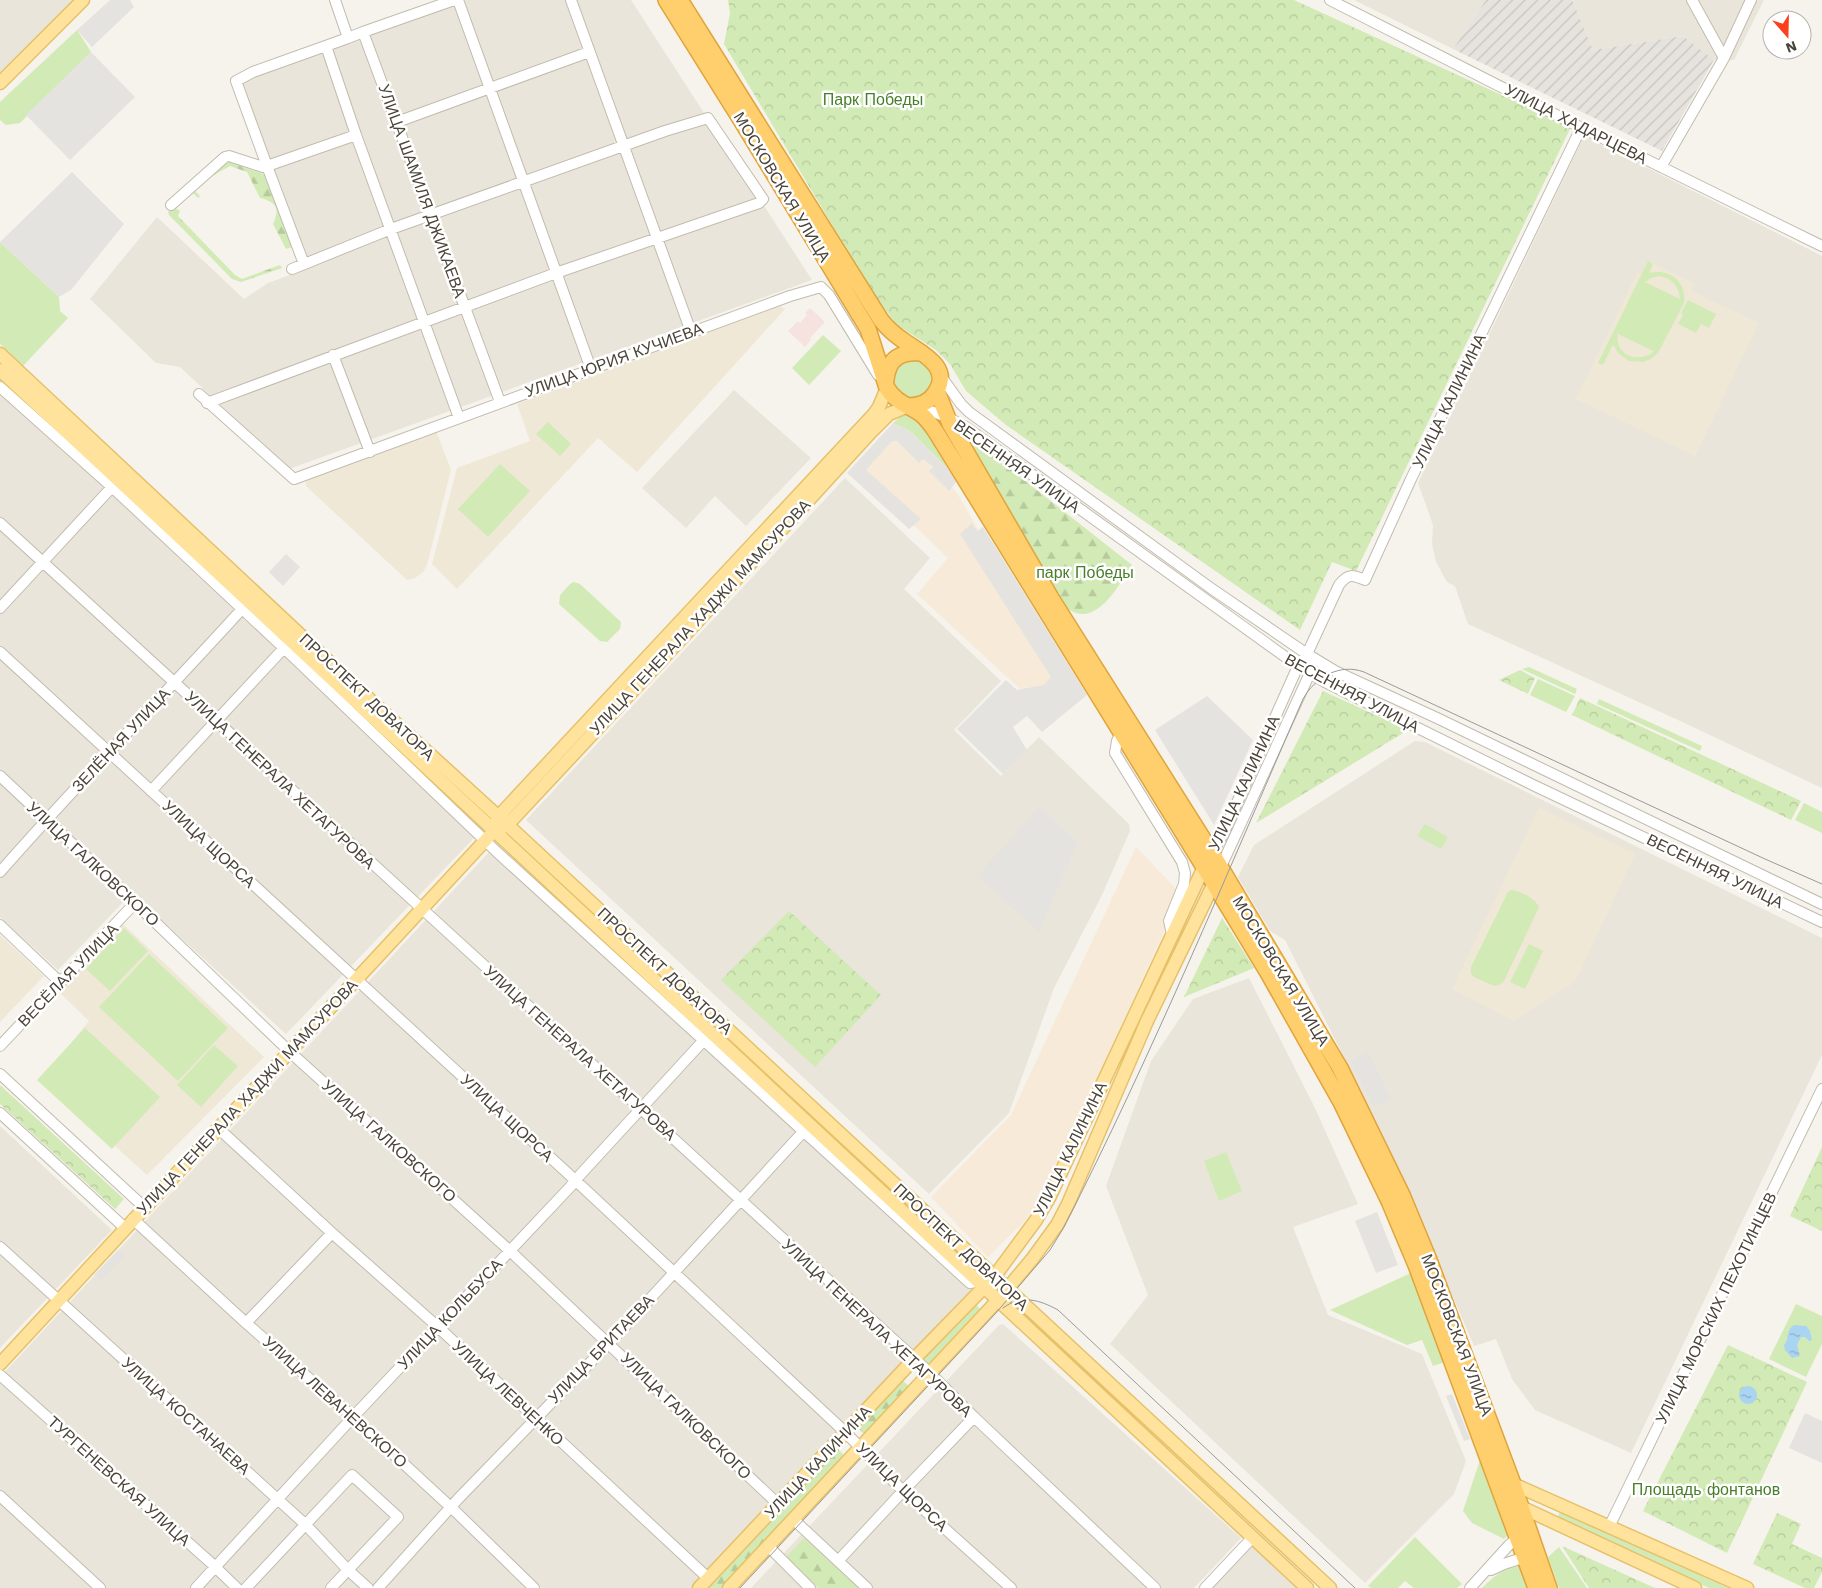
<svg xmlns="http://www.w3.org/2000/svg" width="1822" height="1588" font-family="'Work Sans',sans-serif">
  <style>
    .residential { fill: #eae5da }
    .commercial { fill: #f7ead8 }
    .industrial { fill: url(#industrial-furrows) }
    .education { fill: #efe8d6 }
    .medical { fill: #f6e3e0 }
    .grass { fill: #d2eab5; fill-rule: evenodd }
    .forest { fill: url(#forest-firs) }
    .park { fill: url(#park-crowns) }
    .parking { fill: #e5e3e0 }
    .water { fill: url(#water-ripples) }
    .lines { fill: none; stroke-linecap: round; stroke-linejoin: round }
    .minor-casing { stroke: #c2bbae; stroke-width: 12 }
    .major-casing { stroke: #e6c16a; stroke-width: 15 }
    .highway-casing { stroke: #e0a43c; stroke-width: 18 }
    .minor { stroke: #fff; stroke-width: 10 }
    .major { stroke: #ffe39c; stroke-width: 12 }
    .highway { stroke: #ffcf6e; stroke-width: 15 }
    .tram { stroke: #9a9a9a; stroke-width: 1 }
    .labels { text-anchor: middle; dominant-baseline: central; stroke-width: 5; stroke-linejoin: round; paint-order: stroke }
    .park-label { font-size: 16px; fill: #4a7f2a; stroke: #fff }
    .street-label { font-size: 16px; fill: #4b4439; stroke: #fff }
  </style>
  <defs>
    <pattern id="industrial-furrows" width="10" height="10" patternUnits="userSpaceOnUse" patternTransform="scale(1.25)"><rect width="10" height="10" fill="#e6e2dd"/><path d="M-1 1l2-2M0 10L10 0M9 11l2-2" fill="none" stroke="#c7c3be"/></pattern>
    <pattern id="forest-firs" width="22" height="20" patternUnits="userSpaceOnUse" patternTransform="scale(1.25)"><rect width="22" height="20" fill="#d2eab5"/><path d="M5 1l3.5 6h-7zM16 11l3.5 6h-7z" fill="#b6ca9c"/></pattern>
    <pattern id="park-crowns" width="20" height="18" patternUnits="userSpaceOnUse" patternTransform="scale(1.25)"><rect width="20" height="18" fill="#d2eab5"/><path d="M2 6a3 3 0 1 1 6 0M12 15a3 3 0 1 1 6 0" fill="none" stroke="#b6ca9c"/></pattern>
    <pattern id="water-ripples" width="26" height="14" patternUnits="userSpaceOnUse" patternTransform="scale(1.25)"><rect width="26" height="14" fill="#a9d4f2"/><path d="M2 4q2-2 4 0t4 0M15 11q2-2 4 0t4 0" fill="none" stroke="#8caec5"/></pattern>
  </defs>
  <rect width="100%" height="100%" fill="#f6f3ec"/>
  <path class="residential" d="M0 0H83L0 83Z
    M464 0H631L812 280 289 469 180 367 156 363 90 299 157 217 244 299 268 283 309 268 240 82Z
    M1354 0H1486L1453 49Z
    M1572 0H1764L1734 60H1714L1683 36 1593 50Z
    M1584 136 1822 256V788L1678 720 1468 624 1455 586 1447 582 1436 562 1432 544 1433 525 1418 483Z
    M0 388 475 837 286 1034 132 893 58 970 0 917Z
    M734 390 811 458 746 526 715 496 686 528 642 488Z
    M845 478 930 558 904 589 1001 681 954 730 1001 776 1039 737 1129 824 1130 831 1102 895 1054 988 1009 1113 929 1194 526 820Z
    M1415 741 1425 742 1822 938V1055L1631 1453 1535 1410 1512 1379 1496 1339 1474 1346 1384 1137 1285 940 1270 931 1238 877 1254 845Z
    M489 852 977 1292 693 1588H0V1377Z
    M1249 978 1315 1108 1358 1204 1293 1227 1328 1315 1422 1354 1466 1461 1454 1494 1365 1583 1110 1344 1148 1295 1106 1186 1151 1061 1193 999Z
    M0 1126 112 1230 0 1348Z
    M1003 1324 1241 1538 1194 1588H751L999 1325Z
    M1253 1537 1307 1588H1205Z"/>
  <path class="commercial" d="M895 429 957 493 1065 679 1034 702 917 594 948 558 857 471Z
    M1136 847 1181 894 1045 1194 1023 1223 988 1257 931 1197 1011 1115Z"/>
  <path class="industrial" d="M1486 0H1572L1593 50 1683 36 1714 60 1662 151 1453 49Z"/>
  <path class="education" d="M1648 261 1694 283 1691 291 1759 323 1695 456 1576 399 1637 273 1642 274Z
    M780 306 785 309 637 472 598 438 457 589 432 564 457 468 530 441 517 404Z
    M436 431 451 470 427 565 423 572 415 578 407 580 306 486V481Z
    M1539 808 1635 854 1575 982 1514 1021 1452 989Z
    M123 924 264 1057 147 1175 41 1079 89 1021 59 992Z
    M0 935 44 976 0 1022Z"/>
  <path class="medical" d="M810 308 825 322 810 338 811 340 805 347 788 331 798 321 800 323 807 315 805 313Z"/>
  <path class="grass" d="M77 30 91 52 20 123 6 125 0 120V102Z
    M0 242 59 297 60 311 68 318 23 366 0 344Z
    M1648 261 1653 264 1649 273C1669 268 1687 281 1684 303L1658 353 1651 359 1643 362 1629 361 1618 353 1613 344 1603 365 1598 363ZM1659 276C1672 278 1679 286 1680 299L1645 282 1651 278ZM1618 334 1653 351V352C1639 364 1614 355 1618 334Z
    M1688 300 1716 314 1709 328 1701 324 1696 333 1678 324 1683 315 1681 313Z
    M823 335 841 351 809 385 792 368Z
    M910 358C914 359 919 359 922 361 933 366 936 383 928 393 924 398 915 398 909 399L894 390C891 369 892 369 910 358Z
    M904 414 920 422 948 469 910 431 893 423Z
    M548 422 571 444 560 456 536 434Z
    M500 464 530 491 488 537 458 509Z
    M574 582 580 584 621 622 620 629 607 642 600 641 559 604 560 595 570 584Z
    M1529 667 1577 689 1575 694 1522 669Z
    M1538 679 1575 696 1566 712 1530 695Z
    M1599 699 1702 746 1700 751 1597 704Z
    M1804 803 1822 812V833L1795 820Z
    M1425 824 1448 837 1441 849 1417 836Z
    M1511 890C1519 890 1536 899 1539 907L1504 981 1499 985 1494 986 1474 977 1471 973V967L1508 892Z
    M124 928 148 951 110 991 86 969Z
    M1529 944 1543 951 1525 989 1510 982Z
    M149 954 228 1028 178 1081 99 1007Z
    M85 1028 160 1097 112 1149 37 1080Z
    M214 1045 238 1066 201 1107 177 1085Z
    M1226 1152 1242 1191 1219 1201 1204 1161Z
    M1411 1273 1445 1362 1433 1366 1422 1340 1407 1345 1330 1310Z
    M1796 1304 1822 1316V1344L1806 1377 1769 1359Z
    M1482 1454 1511 1532 1504 1539 1472 1523 1463 1511Z
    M1560 1511 1728 1588H1709L1558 1517Z
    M1415 1537 1462 1584 1457 1588H1414L1405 1581 1398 1588H1371L1368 1586Z
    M1559 1547 1587 1588H1559L1548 1557Z
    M1520 1565 1528 1588H1482C1494 1576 1503 1569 1520 1565Z"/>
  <path class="forest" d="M224 160 266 175 292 247 286 249 273 224C280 209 277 202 260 198L247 172 230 166 209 178 195 191 200 196 198 198 191 191Z
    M174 207 180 211 178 216 235 275 242 279 280 265 282 268 241 282 232 279 169 215 168 212Z
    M958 428 1132 565C1119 584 1097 629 1068 609Z
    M975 1303 981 1310 930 1366 922 1358Z
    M902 1380 909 1386 864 1434 857 1427Z
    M836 1447 845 1456 722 1588H704Z
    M804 1538 859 1588H819L786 1557Z"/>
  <path class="park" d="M728 0H1294L1571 127 1356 571 1332 562 1300 630 1006 425 966 391 950 364 936 350 897 325 874 295 724 44 730 13Z
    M1520 670 1535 678 1528 694 1499 680Z
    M1323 691 1408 730 1256 823Z
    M1580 698 1801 801 1791 820 1572 715Z
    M789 911 881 995 815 1067 721 980Z
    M1222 918 1254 968 1184 997Z
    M0 1085 124 1199 115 1209 0 1104Z
    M1822 1147V1231L1790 1216Z
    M1728 1345 1807 1382 1727 1553 1643 1511Z
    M1777 1513 1801 1524 1792 1544 1822 1558V1572L1814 1588H1805L1753 1564Z
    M1562 1546 1655 1588H1589Z"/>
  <path class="parking" d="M110 0H130L134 7 92 47 77 30Z
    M91 52 135 97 70 160 26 115Z
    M72 172 124 224 71 290 59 297 0 242Z
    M893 423 910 431 948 469 956 482 949 491 929 471 933 467 923 459 919 463 897 441H892L866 470 921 519 909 529 847 473Z
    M972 523 977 531 983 527 1087 695 1042 732 1027 716 1013 727 1027 750 1003 774 957 729 1006 680 1017 690 1044 685 1051 677 960 534Z
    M286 554 300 567 283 586 269 572Z
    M1207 696 1253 740 1214 825 1155 730Z
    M1039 807 1078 842 1039 932 977 876Z
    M1368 1052 1391 1099 1374 1107 1350 1060Z
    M1377 1212 1398 1265 1376 1273 1355 1221Z
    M118 1250 125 1256 101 1281 94 1275Z
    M1452 1394 1470 1439 1464 1441 1446 1396Z
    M1805 1413 1822 1421V1463L1789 1448Z"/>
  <path class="water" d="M1794 1325 1806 1326 1810 1331 1812 1340 1809 1341 1805 1337H1801L1797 1345 1800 1356 1792 1358 1785 1350 1784 1345C1790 1339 1785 1331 1794 1325Z
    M1739 1395a9 9 0 1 1 18 0a9 9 0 1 1-18 0Z"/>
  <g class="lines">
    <defs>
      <path id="minor" d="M335 0 348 38 363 32 500 402
        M458 0 591 369
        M571 0 691 332
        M1330 0 1576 125 1822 246
        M1692 0 1724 58
        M363 32 454 0
        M326 46 356 135 459 418
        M397 122 589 52
        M1661 167 1724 58 1751 0
        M171 205 225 157 229 156 263 167 267 166 236 81 253 72 348 38
        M304 264 267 166 356 135
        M333 355 370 452
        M940 375 961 404 969 412 1212 589 1307 654 1335 671 1437 718 1822 904
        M0 387 112 487 284 648 498 853 970 1283 979 1281
        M199 394 294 479 790 296 821 287 829 295 878 375
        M207 403 556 273 759 203 763 199 708 118 665 131 391 229 292 269
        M917 406 947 417 966 427 1298 666 1325 682 1533 785 1822 922
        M0 523 930 1373 974 1417 1155 1588
        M0 608 112 487
        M0 652 575 1180 845 1432 903 1491 1011 1588
        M1121 733 1117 741 1115 753 1182 862 1185 873 1184 884 1169 921 1172 934
        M0 776 130 898 290 1052 509 1250 778 1504
        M151 791 284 648
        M1210 857 1223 834 1298 666 1307 654 1339 585C1348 573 1353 575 1365 580L1411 479 1581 128
        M1219 871 1310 673 1307 654
        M0 872C79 782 162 697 242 609
        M0 925 60 982
        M0 1046 135 903
        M0 1074 144 1207
        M0 1113 125 1228
        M218 1128 332 1233 438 1327 708 1578
        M133 1219 246 1323 353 1417 456 1512 534 1588
        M0 1247 306 1525 348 1570 368 1588
        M246 1323 332 1233
        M0 1375 210 1562 237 1588
        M0 1496 100 1588
        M793 1519 867 1588
        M1609 1527 1822 1089
        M768 1546 810 1588
        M838 1561 903 1491 974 1417
        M1491 1570 1504 1564 1528 1556
        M196 1588 353 1417 571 1186 580 1175 704 1040
        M246 1588 352 1475 398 1517 331 1588
        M378 1588 458 1499 615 1337 803 1132
        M1205 1588 1253 1537
        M1470 1588 1509 1545 1521 1535"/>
      <path id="major" d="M0 83 83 0
        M0 354 357 688 513 830 1330 1588
        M0 370 1307 1588
        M496 823 498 817 874 414 879 407 887 388
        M0 1364 494 831 507 825 512 820 695 624 871 432 889 414 908 406
        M1513 1484 1747 1588
        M1515 1509 1521 1507 1695 1588
        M699 1588 914 1359 994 1277 1036 1220 1049 1198 1204 867
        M729 1588 998 1300 1033 1258 1057 1225 1068 1204 1147 1021 1214 883"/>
      <path id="highway" d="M666 0 741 120 868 329 887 388C895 402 908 405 921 414 927 419 932 426 936 432L1204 867 1267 971 1341 1102 1389 1201 1416 1265 1536 1588
        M680 0 881 320C888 329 895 335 904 341 921 353 953 367 935 393 929 403 919 406 908 406
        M886 380C888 358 901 351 922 353
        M937 391 950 424 1051 598 1212 853 1340 1068 1402 1195 1429 1260 1513 1484 1549 1588"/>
    </defs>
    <use href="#minor" class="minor-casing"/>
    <use href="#major" class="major-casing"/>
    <use href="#highway" class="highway-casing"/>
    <use href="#minor" class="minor"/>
    <use href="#major" class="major"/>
    <use href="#highway" class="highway"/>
    <path class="tram" d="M1003 1308C1021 1294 1040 1300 1058 1310L1355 1588
      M740 1588 995 1314 1050 1250 1064 1227C1152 1055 1226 876 1303 699 1315 677 1340 663 1364 672L1765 859 1822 884"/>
  </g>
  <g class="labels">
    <g class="park-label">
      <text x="873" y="99">Парк Победы</text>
      <text x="1085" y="572">парк Победы</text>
      <text x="1706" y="1489">Площадь фонтанов</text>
    </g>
    <g class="street-label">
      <text transform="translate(1576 124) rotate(27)">УЛИЦА ХАДАРЦЕВА</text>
      <text transform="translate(782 187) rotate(59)">МОСКОВСКАЯ УЛИЦА</text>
      <text transform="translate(422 191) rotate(70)">УЛИЦА ШАМИЛЯ ДЖИКАЕВА</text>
      <text transform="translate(614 360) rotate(-20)">УЛИЦА ЮРИЯ КУЧИЕВА</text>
      <text transform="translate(1449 401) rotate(-64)">УЛИЦА КАЛИНИНА</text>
      <text transform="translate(1017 466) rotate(35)">ВЕСЕННЯЯ УЛИЦА</text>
      <text transform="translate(700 617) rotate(-47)">УЛИЦА ГЕНЕРАЛА ХАДЖИ МАМСУРОВА</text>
      <text transform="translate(1352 693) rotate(28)">ВЕСЕННЯЯ УЛИЦА</text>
      <text transform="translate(367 697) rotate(43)">ПРОСПЕКТ ДОВАТОРА</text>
      <text transform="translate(121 740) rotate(-47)">ЗЕЛЁНАЯ УЛИЦА</text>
      <text transform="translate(280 780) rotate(43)">УЛИЦА ГЕНЕРАЛА ХЕТАГУРОВА</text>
      <text transform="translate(1244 783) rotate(-65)">УЛИЦА КАЛИНИНА</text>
      <text transform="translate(209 844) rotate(43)">УЛИЦА ЩОРСА</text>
      <text transform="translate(93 864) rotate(43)">УЛИЦА ГАЛКОВСКОГО</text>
      <text transform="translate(1715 871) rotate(26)">ВЕСЕННЯЯ УЛИЦА</text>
      <text transform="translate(665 971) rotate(43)">ПРОСПЕКТ ДОВАТОРА</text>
      <text transform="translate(1281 971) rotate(59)">МОСКОВСКАЯ УЛИЦА</text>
      <text transform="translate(68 975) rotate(-46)">ВЕСЁЛАЯ УЛИЦА</text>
      <text transform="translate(580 1053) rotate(42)">УЛИЦА ГЕНЕРАЛА ХЕТАГУРОВА</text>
      <text transform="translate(247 1097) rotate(-47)">УЛИЦА ГЕНЕРАЛА ХАДЖИ МАМСУРОВА</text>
      <text transform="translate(507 1118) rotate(43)">УЛИЦА ЩОРСА</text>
      <text transform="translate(389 1141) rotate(42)">УЛИЦА ГАЛКОВСКОГО</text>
      <text transform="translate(1070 1149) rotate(-64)">УЛИЦА КАЛИНИНА</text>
      <text transform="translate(961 1247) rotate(43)">ПРОСПЕКТ ДОВАТОРА</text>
      <text transform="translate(1716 1308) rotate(-64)">УЛИЦА МОРСКИХ ПЕХОТИНЦЕВ</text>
      <text transform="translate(450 1314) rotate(-47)">УЛИЦА КОЛЬБУСА</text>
      <text transform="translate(877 1328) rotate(43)">УЛИЦА ГЕНЕРАЛА ХЕТАГУРОВА</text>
      <text transform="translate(1457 1335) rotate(69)">МОСКОВСКАЯ УЛИЦА</text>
      <text transform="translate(601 1349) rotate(-46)">УЛИЦА БРИТАЕВА</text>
      <text transform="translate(508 1393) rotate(43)">УЛИЦА ЛЕВЧЕНКО</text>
      <text transform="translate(335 1402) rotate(42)">УЛИЦА ЛЕВАНЕВСКОГО</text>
      <text transform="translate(186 1416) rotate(42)">УЛИЦА КОСТАНАЕВА</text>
      <text transform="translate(686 1416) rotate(44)">УЛИЦА ГАЛКОВСКОГО</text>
      <text transform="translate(818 1462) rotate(-47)">УЛИЦА КАЛИНИНА</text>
      <text transform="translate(119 1481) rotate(42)">ТУРГЕНЕВСКАЯ УЛИЦА</text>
      <text transform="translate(902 1487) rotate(44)">УЛИЦА ЩОРСА</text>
    </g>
  </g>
  <g transform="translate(1787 35) rotate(160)"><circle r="24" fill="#ffffff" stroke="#b7b4b0"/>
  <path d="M0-4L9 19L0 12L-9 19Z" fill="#fc3f1d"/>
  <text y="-8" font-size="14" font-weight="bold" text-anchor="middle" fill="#4b4439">N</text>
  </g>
</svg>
